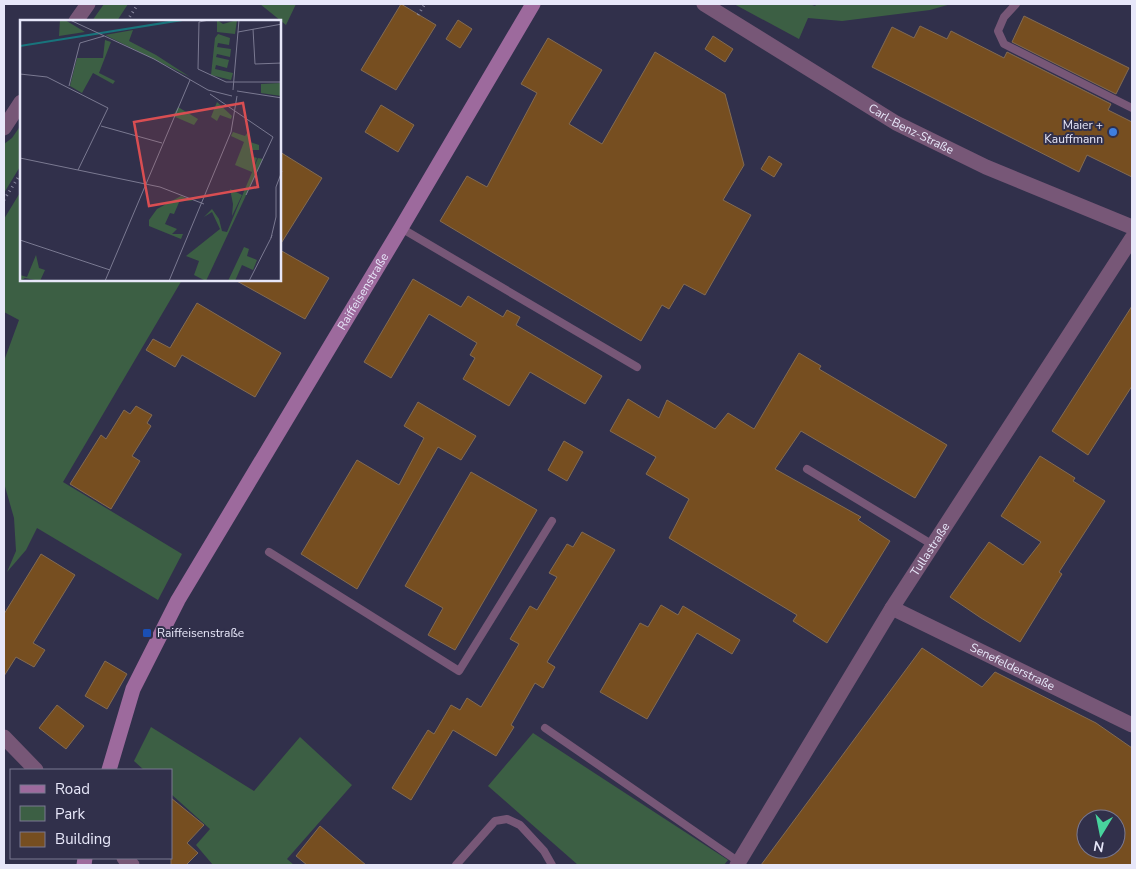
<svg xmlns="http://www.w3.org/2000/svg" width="1136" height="869" font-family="'Nunito Sans',sans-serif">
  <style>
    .green { fill: #3c5f44 }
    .building { fill: #764e20; stroke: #836b52; fill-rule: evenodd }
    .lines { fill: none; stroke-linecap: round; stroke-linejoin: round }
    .path { stroke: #8b8aa1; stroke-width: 3; stroke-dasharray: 1 4; stroke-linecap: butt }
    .lane { stroke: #775777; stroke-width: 8 }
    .street { stroke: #775777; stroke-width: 15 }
    .secondary { stroke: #9d6a9d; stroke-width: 15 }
    .shop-dot { fill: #3f7fe0; stroke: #31304b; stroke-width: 2 }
    .transit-dot { fill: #1a4fb4; stroke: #31304b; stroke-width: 2 }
    .labels { text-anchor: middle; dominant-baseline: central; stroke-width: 4; stroke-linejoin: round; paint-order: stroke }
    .poi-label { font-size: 12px; fill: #e7e7f9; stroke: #31304b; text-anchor: end }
    .street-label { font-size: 12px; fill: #e7e7f9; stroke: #31304b }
    .inset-road { fill: none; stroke: #7a7991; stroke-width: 1 }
    .view { fill: #d94e52; fill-opacity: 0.15; stroke: #d94e52; stroke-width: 2.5 }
    .inset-edge { fill: none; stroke: #e7e7f9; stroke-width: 2.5 }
  </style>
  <rect width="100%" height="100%" fill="#31304b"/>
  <path class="green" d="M104 4H128L117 21H92Z
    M260 4H296L286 25Z
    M734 4H809L815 6 817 4H951L930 10 842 21 808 18 799 39Z
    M21 125V165L4 193V144L12 138Z
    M21 191V280H182L63 482 182 554 158 600 37 528 26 550 7 572 16 551 14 518 4 483V361L19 320 4 312V219Z
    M151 727 254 791 300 737 352 785 287 859 294 865H213L196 845 210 829 171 794V770H144L134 761Z
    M533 733 728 860 724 865H578L488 786Z"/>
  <path class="building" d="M401 4 436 25 396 90 361 70Z
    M1024 16 1129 68 1116 94 1012 42Z
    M458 20 472 29 460 48 446 39Z
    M920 26 947 39 951 31 1004 58 1007 52 1111 104 1108 110 1132 122V177L1087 155 1079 172 872 67 892 27 914 38Z
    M713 36 733 49 725 62 705 49Z
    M548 38 602 70 569 124 602 144 655 52 725 94 744 165 723 200 751 215 705 295 684 284 669 309 662 305 641 341 440 221 467 176 487 187 537 93 521 84Z
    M381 105 414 125 398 152 365 132Z
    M280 152 322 178 280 245Z
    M769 156 782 164 774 177 761 169Z
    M280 250 329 278 305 319 235 280H280Z
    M413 279 461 307 468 296 503 317 507 310 520 317 516 325 602 376 585 404 530 372 509 406 463 379 475 358 470 355 477 343 429 314 391 378 364 362Z
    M197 303 281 353 255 397 182 355 175 367 146 350 153 339 170 348Z
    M1132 306V386L1088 455 1052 431Z
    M799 353 821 366 819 369 947 445 915 498 801 431 775 469 861 517 858 520 890 541 827 643 793 621 797 615 669 538 689 499 646 474 656 457 610 431 628 399 659 418 667 400 715 429 728 413 754 429Z
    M418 402 476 436 461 460 438 447 357 589 301 554 357 460 399 485 424 438 404 426Z
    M136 406 152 415 147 423 151 426 132 456 140 461 111 509 70 484 101 435 106 439 124 410 130 414Z
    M564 441 583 452 567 481 548 470Z
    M1040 456 1075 478 1073 481 1105 501 1059 572 1062 574 1020 642 981 618 950 597 989 542 1023 565 1041 542 1001 516Z
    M471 472 537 510 455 650 428 635 443 608 405 586Z
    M582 532 615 550 547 662 555 667 543 688 535 683 511 725 514 727 496 756 453 730 411 800 392 788 428 730 434 734 451 705 460 710 467 698 481 707 519 644 510 639 530 606 537 610 557 577 549 573 567 544 573 547Z
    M41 554 75 575 33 643 45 650 34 667 16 657 4 676V614Z
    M661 605 678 615 683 606 740 640 732 654 697 633 647 719 600 692 640 623 648 627Z
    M922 648 982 687 995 672 1096 723 1132 748V865H761ZM1086 819H1116V849H1086Z
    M105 661 127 674 107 709 85 696Z
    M57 705 84 726 66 749 39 728Z
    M171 798 204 825 187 843 198 853 186 865H171Z
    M320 826 366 865H307L296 856Z"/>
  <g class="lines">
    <path class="path" d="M418 15 425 4
      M127 21 138 4
      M4 200 21 173"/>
    <path class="lane" d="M1016 4 1004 17 998 31 1004 44 1132 108
      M401 228 637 367
      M807 469 933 545
      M269 552 459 671 552 521
      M545 728 739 862
      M456 865 495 821 507 819 520 825 544 851 552 865"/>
    <g class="street">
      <path id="s1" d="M704 4 896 123 986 167 1132 227"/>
      <path d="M76 21 88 4"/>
      <path d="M4 128 21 102"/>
      <path id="s2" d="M892 608 1132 725"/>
      <path d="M4 737 36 770"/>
      <path d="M124 858 132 865"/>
      <path id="s3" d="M737 865 892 608 1132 238"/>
    </g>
    <g class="secondary">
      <path id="s4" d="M109 770 133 689 178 600 401 228 533 4"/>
      <path d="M84 865 85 858"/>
    </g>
  </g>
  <circle class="shop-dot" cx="1113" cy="132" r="5"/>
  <rect class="transit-dot" x="142" y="628" width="10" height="10" rx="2.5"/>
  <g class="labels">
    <g class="poi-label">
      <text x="1103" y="125">Maier +<tspan x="1103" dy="14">Kauffmann</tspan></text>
      <text x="157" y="633" text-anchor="start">Raiffeisenstraße</text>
    </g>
    <g class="street-label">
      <text stroke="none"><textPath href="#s1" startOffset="242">Carl-Benz-Straße</textPath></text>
      <text stroke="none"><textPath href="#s4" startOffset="544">Raiffeisenstraße</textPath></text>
      <text stroke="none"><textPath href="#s3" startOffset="370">Tullastraße</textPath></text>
      <text stroke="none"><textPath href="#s2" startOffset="134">Senefelderstraße</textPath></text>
    </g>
  </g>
  <g transform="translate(20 20)">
    <rect width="261" height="261" fill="#31304b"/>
    <path d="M40 0H45L65 12 39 16ZM197 0 203 4 217 0 215 14 197 12ZM113 10 109 21 136 35 170 57 85 15ZM198 14 210 18 209 25 198 23 197 27 211 29 210 37 197 34 196 37 209 40 207 48 196 45 195 49 213 53 211 60 191 55 195 18ZM85 20 91 22 79 53 95 61 93 64 73 53 62 73 50 66 57 38H83ZM261 63V76L241 73V64ZM197 82 212 96 211 99 200 95 197 101 191 97ZM158 87 178 99 174 105 153 96ZM213 112 225 116 228 112 230 122 239 125V130H232L231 136 237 138 232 152 215 145 224 122 211 116ZM238 138 243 139 186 261 174 255 179 241 166 236 200 209 192 192 184 197 192 189 199 199 202 211 207 212ZM210 169 222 175 212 196 213 184ZM161 176 173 181 160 180 154 194 150 193 145 204 157 209 152 214H163L161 219 129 206V200L137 189ZM224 227 229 229 227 236 237 240 233 250 222 245 215 261H208ZM16 235 19 248 25 250 20 261 5 258 0 261V255L7 257Z" fill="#3c5f44"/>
    <path d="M155 0H169L0 27V25Z" fill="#18747c"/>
    <path class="inset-road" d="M50 0 134 39 188 70 212 76M189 0 179 2 178 49 206 62H262M233 9 235 44 262 43M218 12 262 4M0 54 27 57 88 88 58 150M49 66 60 23 84 16M213 70 219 0M217 71 262 78M190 74 253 117 226 175M81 106 142 123M0 138 140 167 184 184M252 215 251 218 256 197V167L262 151M0 220 90 250M85 261 170 60M149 261 211 112 217 76M229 261 251 218"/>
    <path class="view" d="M223 83 238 167 129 186 114 102Z"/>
    <rect width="261" height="261" class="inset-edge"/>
  </g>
  <rect width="1136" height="869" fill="none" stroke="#e7e7f9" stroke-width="10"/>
  <rect x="10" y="769" width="162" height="90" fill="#31304b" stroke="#7a7991"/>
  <rect x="20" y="785" width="25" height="8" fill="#9d6a9d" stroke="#7a7991"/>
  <text x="55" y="794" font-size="15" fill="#e7e7f9">Road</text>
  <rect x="20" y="806" width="25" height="15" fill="#3c5f44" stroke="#7a7991"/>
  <text x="55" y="819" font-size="15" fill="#e7e7f9">Park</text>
  <rect x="20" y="832" width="25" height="15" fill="#764e20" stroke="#7a7991"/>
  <text x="55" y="844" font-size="15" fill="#e7e7f9">Building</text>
  <g transform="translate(1101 834) rotate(190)"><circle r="24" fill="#31304b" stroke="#7a7991"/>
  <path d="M0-4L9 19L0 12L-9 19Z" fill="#48d49d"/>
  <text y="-8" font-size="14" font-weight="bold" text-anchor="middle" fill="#e7e7f9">N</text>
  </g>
</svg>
